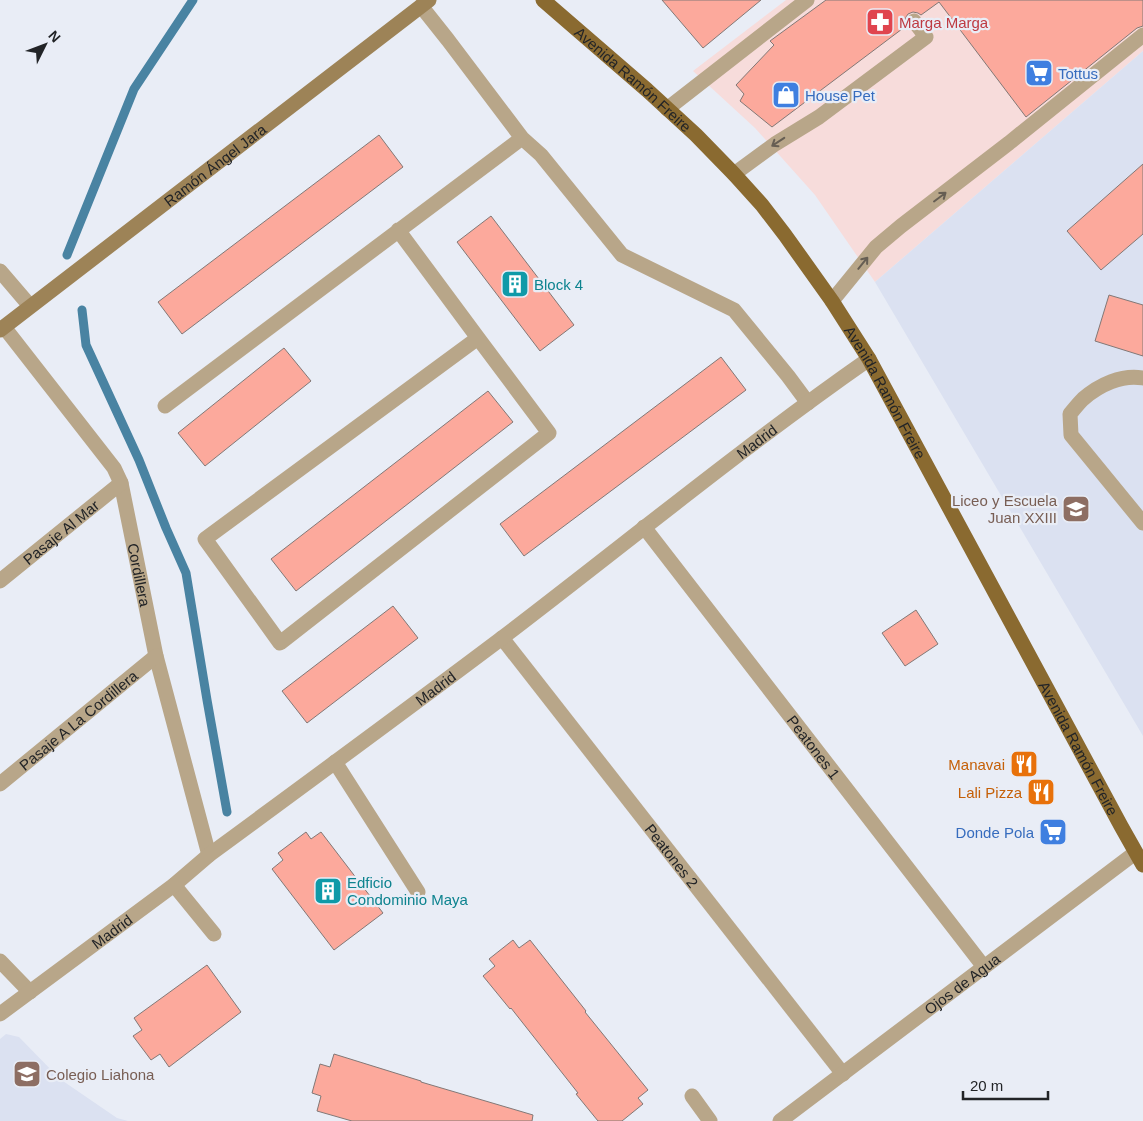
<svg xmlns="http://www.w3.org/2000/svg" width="1143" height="1121" font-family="Helvetica,sans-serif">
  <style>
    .commercial { fill: #f7dcdb }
    .built { fill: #dbe1f1 }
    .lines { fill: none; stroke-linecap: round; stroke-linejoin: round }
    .stream { stroke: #4983a2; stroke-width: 9 }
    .building { fill: #fca99c; stroke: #827876 }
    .service { stroke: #b8a689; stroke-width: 15 }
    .minor { stroke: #b8a689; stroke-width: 15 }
    .tertiary { stroke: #b8a689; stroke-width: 15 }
    .secondary { stroke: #9d8357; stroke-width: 15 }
    .primary { stroke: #8a6a30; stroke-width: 15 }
    .oneway { stroke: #665e53 }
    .labels { text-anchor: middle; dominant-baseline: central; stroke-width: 4.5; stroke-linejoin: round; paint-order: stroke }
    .health-label { font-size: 15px; fill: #be3a42; stroke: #e9edf6; text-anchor: start }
    .shop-label { font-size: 15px; fill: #366cbe; stroke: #e9edf6; text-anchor: start }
    .street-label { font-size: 15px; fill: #222427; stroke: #e9edf6 }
    .culture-label { font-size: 15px; fill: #0d838f; stroke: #e9edf6; text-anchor: start }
    .education-label { font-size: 15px; fill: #785e54; stroke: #e9edf6; text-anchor: end }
    .food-label { font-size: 15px; fill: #c56008; stroke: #e9edf6; text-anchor: end }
  </style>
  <rect width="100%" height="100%" fill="#e9edf6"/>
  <path class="commercial" d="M786 0H1143V51L875 282 815 195 755 128 693 71Z"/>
  <path class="built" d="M1143 51V736L875 282Z
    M6 1034 19 1037 60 1079 117 1118 128 1121H0V1039Z"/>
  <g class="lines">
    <path class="stream" d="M67 255 134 89 193 0
      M82 310 86 345 139 460 166 528 186 573 207 700 227 812"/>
  </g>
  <path class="building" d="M662 0H761L703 48Z
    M826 0H1143V26L1137 28 1026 117 939 2 921 15 918 13 913 12 908 14 906 17 905 22 906 26 772 127 740 101 744 94 736 85 774 45 770 41Z
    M379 135 403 167 182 334 158 302Z
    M1143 164V234L1101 270 1067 231Z
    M491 216 574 325 540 351 457 242Z
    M1109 295 1143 305V356L1095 341Z
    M284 348 311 381 205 466 178 433Z
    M721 357 746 390 524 556 500 524Z
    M488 391 513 422 296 591 271 559Z
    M393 606 418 638 307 723 282 691Z
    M916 610 938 644 905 666 882 633Z
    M306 832 311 839 321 832 383 913 334 950 272 869 283 860 278 853Z
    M513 940 519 948 530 940 586 1011 585 1012 648 1090 638 1098 643 1104 622 1121H598L576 1094 578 1093 511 1008 510 1009 483 976 495 966 489 959Z
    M207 965 241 1012 169 1067 160 1054 151 1060 133 1036 142 1030 134 1018Z
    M334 1054 421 1081V1082L533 1115 532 1121H352L317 1111 321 1096 312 1093 320 1064 330 1067Z"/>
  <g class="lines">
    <path class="service" d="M421 6 448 40 522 138 541 155 622 255 734 310 788 376 808 403
      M667 109 807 0
      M734 174 775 144 819 117 926 37 914 21
      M398 230 478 338 205 539 280 643 549 433 478 338
      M832 301 876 247 901 226 1009 143 1143 35
      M1143 378C1122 374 1099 385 1083 399 1079 403 1074 409 1070 414L1071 435 1143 523
      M165 406 522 138
      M335 762 418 892
      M174 885 214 934
      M692 1096 710 1121"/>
    <g class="minor">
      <path d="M0 271 30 306"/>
      <path id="s1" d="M4 327 114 468 121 483 156 656 209 855"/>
      <path id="s2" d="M644 527 984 967"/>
      <path id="s3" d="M0 581 121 483"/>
      <path id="s4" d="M502 638 843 1074"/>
      <path id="s5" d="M0 784 156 656"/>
      <path d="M0 961 30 992"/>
    </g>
    <g class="tertiary">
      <path id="s6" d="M0 1014 174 885 209 855C307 783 405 711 502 638 624 545 743 447 869 359"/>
      <path id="s7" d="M780 1121 1135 853"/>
    </g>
    <path class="secondary" id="s8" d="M0 330 429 0"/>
    <path class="primary" id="s9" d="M543 0 647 90 696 135 734 174 762 205 785 235 832 301 869 359 1121 826 1143 865"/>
  </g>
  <defs><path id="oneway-shaft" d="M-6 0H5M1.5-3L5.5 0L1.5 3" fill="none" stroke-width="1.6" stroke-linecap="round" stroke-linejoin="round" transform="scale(1.25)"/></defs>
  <g class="oneway">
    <use href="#oneway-shaft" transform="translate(778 142) rotate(147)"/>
    <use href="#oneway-shaft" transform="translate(940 197) rotate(-37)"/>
    <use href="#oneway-shaft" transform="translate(863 263) rotate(-51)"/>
  </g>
  <defs>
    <symbol id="pharmacy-square" viewBox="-11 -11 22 22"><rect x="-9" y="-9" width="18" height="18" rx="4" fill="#e0444e" stroke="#e9edf6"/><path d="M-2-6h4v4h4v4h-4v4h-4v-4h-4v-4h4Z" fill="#fff"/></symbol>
    <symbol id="supermarket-square" viewBox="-11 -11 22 22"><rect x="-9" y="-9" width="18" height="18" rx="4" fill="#3f7fe0" stroke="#e9edf6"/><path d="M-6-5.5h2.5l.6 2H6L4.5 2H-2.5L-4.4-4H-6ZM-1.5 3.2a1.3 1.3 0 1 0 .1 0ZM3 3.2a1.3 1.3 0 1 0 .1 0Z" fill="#fff"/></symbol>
    <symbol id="shop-square" viewBox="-11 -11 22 22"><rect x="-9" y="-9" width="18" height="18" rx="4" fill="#3f7fe0" stroke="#e9edf6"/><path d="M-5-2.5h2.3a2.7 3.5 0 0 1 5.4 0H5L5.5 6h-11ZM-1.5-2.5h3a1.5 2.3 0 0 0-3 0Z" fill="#fff"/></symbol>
    <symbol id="building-square" viewBox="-11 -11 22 22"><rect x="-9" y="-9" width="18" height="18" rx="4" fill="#0f9aa8" stroke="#e9edf6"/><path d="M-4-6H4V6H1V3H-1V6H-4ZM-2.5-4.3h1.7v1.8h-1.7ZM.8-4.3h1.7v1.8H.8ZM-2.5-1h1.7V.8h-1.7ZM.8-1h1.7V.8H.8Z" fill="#fff"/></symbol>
    <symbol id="school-square" viewBox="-11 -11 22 22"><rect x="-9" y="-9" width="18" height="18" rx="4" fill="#8d6e63" stroke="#e9edf6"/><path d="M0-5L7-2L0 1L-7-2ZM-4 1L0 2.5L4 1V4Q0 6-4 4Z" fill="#fff"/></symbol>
    <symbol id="restaurant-square" viewBox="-11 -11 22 22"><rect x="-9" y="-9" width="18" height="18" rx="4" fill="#e8710a" stroke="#e9edf6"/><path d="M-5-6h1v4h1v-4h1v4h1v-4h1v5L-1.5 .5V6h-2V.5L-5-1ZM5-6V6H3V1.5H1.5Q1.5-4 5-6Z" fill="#fff"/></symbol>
  </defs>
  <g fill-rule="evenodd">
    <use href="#pharmacy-square" x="864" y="6" width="32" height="32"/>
    <use href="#supermarket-square" x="1023" y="57" width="32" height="32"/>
    <use href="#shop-square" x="770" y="79" width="32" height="32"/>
    <use href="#building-square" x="499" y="268" width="32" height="32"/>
    <use href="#school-square" x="1060" y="493" width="32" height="32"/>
    <use href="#restaurant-square" x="1008" y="748" width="32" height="32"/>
    <use href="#restaurant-square" x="1025" y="776" width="32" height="32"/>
    <use href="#supermarket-square" x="1037" y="816" width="32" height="32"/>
    <use href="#building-square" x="312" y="875" width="32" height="32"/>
    <use href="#school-square" x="11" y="1058" width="32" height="32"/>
  </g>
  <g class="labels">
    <g class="health-label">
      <text x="899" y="22">Marga Marga</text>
    </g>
    <g class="shop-label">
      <text x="1058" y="73">Tottus</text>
      <text x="805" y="95">House Pet</text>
      <text x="1034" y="832" text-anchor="end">Donde Pola</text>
    </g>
    <g class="street-label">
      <text stroke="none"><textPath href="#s9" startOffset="120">Avenida Ramón Freire</textPath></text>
      <text stroke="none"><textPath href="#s8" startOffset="271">Ramón Ángel Jara</textPath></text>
      <text stroke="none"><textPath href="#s9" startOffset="525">Avenida Ramón Freire</textPath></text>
      <text stroke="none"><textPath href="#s6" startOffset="949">Madrid</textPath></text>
      <text stroke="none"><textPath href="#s3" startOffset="78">Pasaje Al Mar</textPath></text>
      <text stroke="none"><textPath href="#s1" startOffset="289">Cordillera</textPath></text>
      <text stroke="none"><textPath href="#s6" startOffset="544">Madrid</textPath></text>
      <text stroke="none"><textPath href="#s5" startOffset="101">Pasaje A La Cordillera</textPath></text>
      <text stroke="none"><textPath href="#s2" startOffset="278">Peatones 1</textPath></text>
      <text stroke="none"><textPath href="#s9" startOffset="930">Avenida Ramón Freire</textPath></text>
      <text stroke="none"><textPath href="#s4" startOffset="276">Peatones 2</textPath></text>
      <text stroke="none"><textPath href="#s6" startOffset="139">Madrid</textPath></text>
      <text stroke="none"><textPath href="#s7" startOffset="228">Ojos de Agua</textPath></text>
    </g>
    <g class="culture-label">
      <text x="534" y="284">Block 4</text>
      <text x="347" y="882">Edficio<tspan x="347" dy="17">Condominio Maya</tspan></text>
    </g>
    <g class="education-label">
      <text x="1057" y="500">Liceo y Escuela<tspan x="1057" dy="17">Juan XXIII</tspan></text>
      <text x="46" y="1074" text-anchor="start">Colegio Liahona</text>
    </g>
    <g class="food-label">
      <text x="1005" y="764">Manavai</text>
      <text x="1022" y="792">Lali Pizza</text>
    </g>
  </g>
  <g transform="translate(45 45) rotate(48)" stroke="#e9edf6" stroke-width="4" paint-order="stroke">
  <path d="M0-4L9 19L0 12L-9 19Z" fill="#222427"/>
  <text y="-8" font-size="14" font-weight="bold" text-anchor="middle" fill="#222427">N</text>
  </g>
  <path d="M963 1091v8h85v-8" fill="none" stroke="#222427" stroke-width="2.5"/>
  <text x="970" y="1091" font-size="15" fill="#222427" stroke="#e9edf6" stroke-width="4" paint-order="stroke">20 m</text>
</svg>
